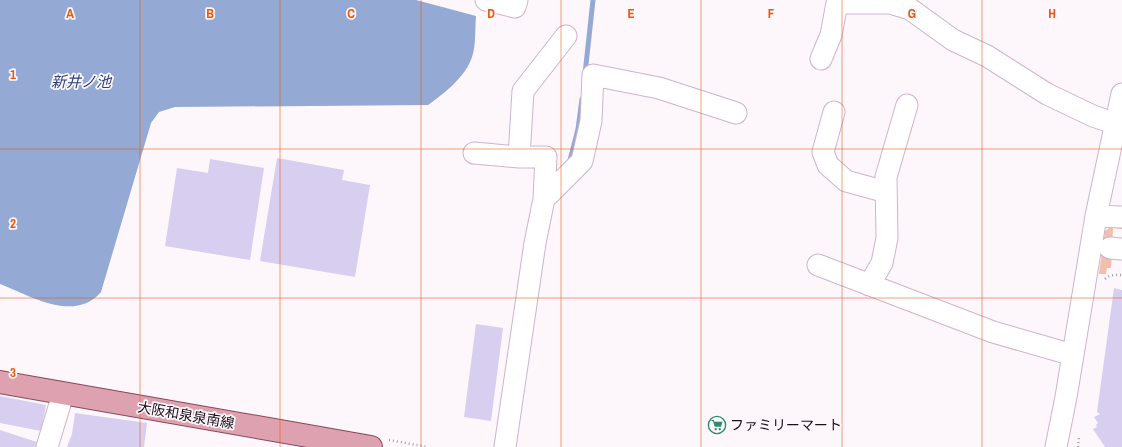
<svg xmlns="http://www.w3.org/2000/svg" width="1122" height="447" font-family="'Archivo Narrow','Noto Sans JP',sans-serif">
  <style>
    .green { fill: #f3beaa }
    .water { fill: #94a9d4 }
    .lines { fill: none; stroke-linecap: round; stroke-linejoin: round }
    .stream { stroke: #94a9d4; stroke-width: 5 }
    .building { fill: #d8ceef }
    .minor-casing { stroke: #d0b3ca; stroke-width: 23 }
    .major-casing { stroke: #8a4658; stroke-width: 24 }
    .path { stroke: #a69ea4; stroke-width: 2.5; stroke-dasharray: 1 3; stroke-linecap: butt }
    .minor { stroke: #fff; stroke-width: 21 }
    .major { stroke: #dda1af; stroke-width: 22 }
    .grid { fill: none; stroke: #e8590c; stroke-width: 1; stroke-opacity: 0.55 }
    .labels { text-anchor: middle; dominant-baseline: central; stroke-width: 3.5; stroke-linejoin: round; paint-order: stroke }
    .street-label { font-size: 14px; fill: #191018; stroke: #fdf6fb }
    .poi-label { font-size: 14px; fill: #191018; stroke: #fdf6fb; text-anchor: start }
    .water-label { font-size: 15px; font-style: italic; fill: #2b437a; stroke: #fdf6fb }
    .grid-label { font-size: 13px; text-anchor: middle; font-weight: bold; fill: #e8590c; stroke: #fdf6fb; stroke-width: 3.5; stroke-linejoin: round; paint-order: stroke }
  </style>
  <rect width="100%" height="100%" fill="#fdf6fb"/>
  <path class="green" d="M1115 224H1122V229L1113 228 1111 268H1107L1106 274H1099L1105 231Z"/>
  <path class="water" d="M0 0H416L476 16C475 27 476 47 472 57 466 76 445 93 428 105L175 107 159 112 151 123 101 292C74 323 31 296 0 284Z"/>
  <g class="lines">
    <path class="stream" d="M585 74 593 0
      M569 164 578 129 582 99"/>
  </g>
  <path class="building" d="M277 158 344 170 342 180 370 185 355 277 260 261Z
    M210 159 264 168 250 260 165 246 177 168 208 173Z
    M1114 288 1122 290V447H1105L1093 429 1097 427 1096 425 1098 423 1094 417 1100 414 1097 412Z
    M476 324 503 328 491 421 464 417Z
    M0 396 46 405 41 431 0 423Z
    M75 413 147 423 144 447H67L72 434Z
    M0 430 40 443 39 447H0Z"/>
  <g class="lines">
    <defs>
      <path id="minor" d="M486 0 515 7 517 0
        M821 59 831 35 837 3H890L910 9 953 40 987 56 1047 94 1093 116 1122 126
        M834 112 823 152 828 165 846 181 886 192
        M474 153 519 157H546L544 199
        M519 157 523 91 566 36
        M1096 216 1122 217
        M1110 248 1122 249
        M818 265 993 332 1073 355
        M869 285 882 263 887 238 886 177 907 105
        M47 447 63 394
        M505 447 535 243 544 199 582 161 591 121 593 75 659 88 736 113
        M1056 447 1066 397 1096 216 1122 94"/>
      <path id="major" d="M0 382 371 447"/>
    </defs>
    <use href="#minor" class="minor-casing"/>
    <use href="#major" class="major-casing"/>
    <path class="path" d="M1105 279C1110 274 1116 275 1122 275
      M389 440 428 447
      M1078 447 1079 436"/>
    <use href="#minor" class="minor"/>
    <use href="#major" class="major"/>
  </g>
  <path class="grid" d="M140 0V447M280 0V447M421 0V447M561 0V447M701 0V447M842 0V447M982 0V447M0 149H1122M0 298H1122"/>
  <defs>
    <symbol id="supermarket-ring" viewBox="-11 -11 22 22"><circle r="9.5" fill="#fdf6fb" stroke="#2e8d66" stroke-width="1.5"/><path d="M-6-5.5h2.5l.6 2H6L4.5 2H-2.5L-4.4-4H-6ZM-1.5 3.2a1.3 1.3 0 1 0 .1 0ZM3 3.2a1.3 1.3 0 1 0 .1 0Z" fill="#2e8d66"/></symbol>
  </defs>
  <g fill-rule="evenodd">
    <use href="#supermarket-ring" x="707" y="415" width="20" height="20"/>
  </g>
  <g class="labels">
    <g class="street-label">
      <text transform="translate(186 415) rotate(10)">大阪和泉泉南線</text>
    </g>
    <g class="poi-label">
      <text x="730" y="425">ファミリーマート</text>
    </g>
    <g class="water-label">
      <text x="81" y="81">新井ノ池</text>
    </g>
  </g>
  <g class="grid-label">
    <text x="70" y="18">A</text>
    <text x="210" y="18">B</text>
    <text x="351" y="18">C</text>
    <text x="491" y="18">D</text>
    <text x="631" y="18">E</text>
    <text x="771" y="18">F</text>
    <text x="912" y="18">G</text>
    <text x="1052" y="18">H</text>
    <text x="13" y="79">1</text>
    <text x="13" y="228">2</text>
    <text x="13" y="377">3</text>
  </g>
</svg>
